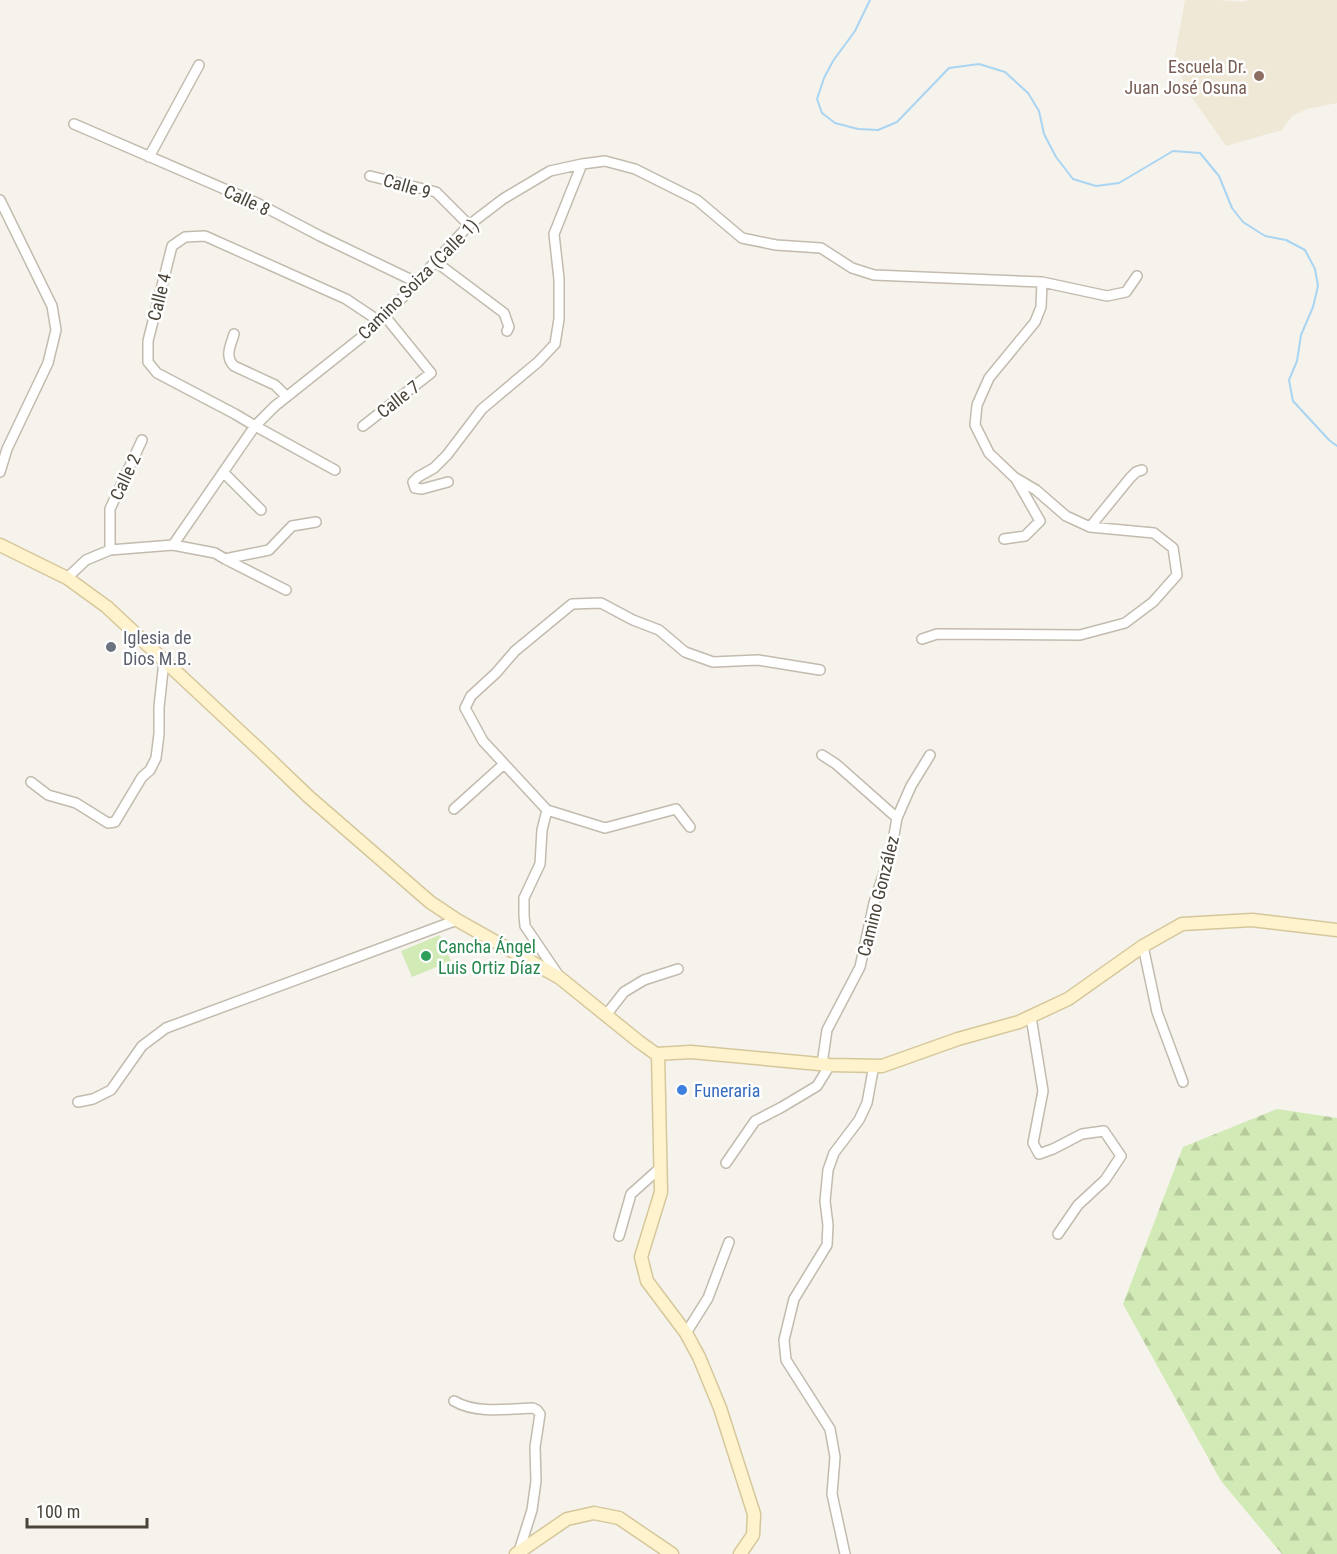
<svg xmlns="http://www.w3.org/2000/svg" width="1337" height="1554" font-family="'Roboto Condensed',sans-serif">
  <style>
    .education { fill: #efe8d6 }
    .grass { fill: #d2eab5 }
    .forest { fill: url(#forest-firs) }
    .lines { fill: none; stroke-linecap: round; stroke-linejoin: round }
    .stream { stroke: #a9d4f2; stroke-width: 2 }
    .street-casing { stroke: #c2bbae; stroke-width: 12 }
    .secondary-casing { stroke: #d6c79b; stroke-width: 15 }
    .street { stroke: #fff; stroke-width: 9 }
    .secondary { stroke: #fff3cd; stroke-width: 12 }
    .education-dot { fill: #8d6e63; stroke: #fff; stroke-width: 2 }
    .worship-dot { fill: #6b7280; stroke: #fff; stroke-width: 2 }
    .leisure-dot { fill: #2e9e5b; stroke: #fff; stroke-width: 2 }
    .shop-dot { fill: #3f7fe0; stroke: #fff; stroke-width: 2 }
    .labels { text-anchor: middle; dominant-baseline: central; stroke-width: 5; stroke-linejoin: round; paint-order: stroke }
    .education-label { font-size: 18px; fill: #785e54; stroke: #fff; text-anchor: end }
    .street-label { font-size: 18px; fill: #4b4439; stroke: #fff }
    .worship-label { font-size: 18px; fill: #5b616d; stroke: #fff; text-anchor: start }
    .leisure-label { font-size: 18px; fill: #27864d; stroke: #fff; text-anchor: start }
    .shop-label { font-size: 18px; fill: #366cbe; stroke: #fff; text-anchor: start }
  </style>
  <defs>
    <pattern id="forest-firs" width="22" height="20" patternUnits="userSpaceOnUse" patternTransform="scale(1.5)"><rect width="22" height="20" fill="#d2eab5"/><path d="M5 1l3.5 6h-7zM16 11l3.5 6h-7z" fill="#b6ca9c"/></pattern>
  </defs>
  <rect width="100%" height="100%" fill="#f6f3ec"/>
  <path class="education" d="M1185 0H1219L1241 2 1249 0H1337V103L1307 109 1292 116 1282 130 1226 146 1188 92 1174 60Z"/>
  <path class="grass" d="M440 935 451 961 412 977 401 951Z"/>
  <path class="forest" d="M1277 1109 1337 1118V1554H1282L1221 1481 1123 1304 1183 1147Z"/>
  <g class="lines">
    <path class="stream" d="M870 0 855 31 833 61 824 78 817 99 822 113 835 123 858 129 878 130 897 122 949 68 979 64 1005 72 1028 93 1039 111 1044 134 1056 157 1073 179 1096 186 1119 183 1173 151 1200 153 1219 176 1232 208 1243 222 1265 236 1286 240 1305 250 1315 269 1318 286 1313 307 1301 335 1297 361 1289 380 1293 401 1329 440 1337 446"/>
    <defs>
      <path id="street" d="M74 124 257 203 320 236 416 282
        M149 157 199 65
        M370 176 436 192 469 225
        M0 200 52 306 56 330 48 363 7 449 0 472
        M436 262 504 313 509 327 507 331
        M234 334C231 345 224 356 234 366L275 385 286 396
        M363 426 431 373 384 315
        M335 470 255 426 235 414 157 373 148 362V341L172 246 185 237 205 236 346 299 379 321
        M223 472 261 510
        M448 482 422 489 415 488 413 482 418 477 434 468 447 455 482 409 538 362 555 344 559 319V279L554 234 582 164
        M1090 527 1130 478 1136 472 1142 470
        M1004 539 1025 536 1040 521 1016 479
        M173 545 215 553 225 559 286 590
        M110 550V509L142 440
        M225 559 269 550 292 526 316 522
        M67 578 86 560 110 550 173 545 255 426 275 406 363 336 403 297 469 225 503 199 550 171 582 164 605 161 635 169 697 200 742 238 776 245 821 248 852 268 874 275 1042 282 1107 296 1126 292 1137 276
        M922 639 937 634 1080 635 1125 623 1153 602 1177 575 1173 548 1154 533 1090 527 1066 516 1036 490 1014 477 989 453 975 425 977 405 989 378 1035 322 1041 307 1042 282
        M822 755 836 764 897 818 891 852 874 903 860 967 827 1030 822 1064
        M31 782 48 795 76 803 108 823 115 822 142 777 150 770 156 758 159 734V707L164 661
        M454 809 504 764
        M547 810 605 828 676 809 690 827
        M897 818 911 786 930 755
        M1143 946 1157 1012 1183 1082
        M559 976 525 926 524 915V898L540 864 542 830 547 810 483 741 465 708 471 696 496 673 515 651 572 604 601 603 633 620 659 630 685 652 713 662 758 660 820 670
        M606 1015 624 992 644 980 678 969
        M1031 1017 1043 1091 1033 1143 1039 1154 1053 1149 1082 1134 1104 1131 1121 1156 1105 1180 1078 1205 1058 1234
        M78 1102 93 1099 111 1090 142 1046 166 1028 457 920
        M726 1163 755 1121 782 1107 817 1086 830 1065
        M619 1236 631 1194 660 1168
        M686 1333 708 1298 729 1242
        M454 1401C476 1414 508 1409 533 1408L537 1410 540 1414 535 1447 536 1481 532 1510 519 1551
        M845 1554 832 1494 835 1457 830 1429 786 1360 784 1340 794 1299 827 1245 828 1225 825 1201 828 1170 834 1153 859 1120 867 1103 874 1065"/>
      <path id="secondary" d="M0 545 67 578 107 607 263 753 309 797 430 902 457 920 560 978 638 1041 656 1054 691 1052 830 1065 882 1066 958 1039 1019 1022 1068 999 1143 946 1182 924 1252 920 1337 930
        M658 1054 661 1192 641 1257 647 1281 686 1333 699 1357 720 1408 754 1514 753 1535 740 1554
        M516 1554 567 1519 594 1513 619 1518 672 1554"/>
    </defs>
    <use href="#street" class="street-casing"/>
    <use href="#secondary" class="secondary-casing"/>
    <use href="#street" class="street"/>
    <use href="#secondary" class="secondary"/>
  </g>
  <circle class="education-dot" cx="1259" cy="76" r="6"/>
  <circle class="worship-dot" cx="111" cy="647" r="6"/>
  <circle class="leisure-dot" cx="426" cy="956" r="6"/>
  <circle class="shop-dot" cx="682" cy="1090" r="6"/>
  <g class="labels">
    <g class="education-label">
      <text x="1247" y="66">Escuela Dr.<tspan x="1247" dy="21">Juan José Osuna</tspan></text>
    </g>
    <g class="street-label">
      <text transform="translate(407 186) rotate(16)">Calle 9</text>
      <text transform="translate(247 200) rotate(25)">Calle 8</text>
      <text transform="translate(418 279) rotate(-45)">Camino Soiza (Calle 1)</text>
      <text transform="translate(159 297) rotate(-76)">Calle 4</text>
      <text transform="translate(398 399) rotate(-38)">Calle 7</text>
      <text transform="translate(125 477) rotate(-65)">Calle 2</text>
      <text transform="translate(878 896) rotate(-76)">Camino González</text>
    </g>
    <g class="worship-label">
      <text x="123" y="637">Iglesia de<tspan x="123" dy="21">Dios M.B.</tspan></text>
    </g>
    <g class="leisure-label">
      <text x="438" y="946">Cancha Ángel<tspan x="438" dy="21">Luis Ortiz Díaz</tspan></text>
    </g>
    <g class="shop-label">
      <text x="694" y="1090">Funeraria</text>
    </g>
  </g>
  <path d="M27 1518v9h120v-9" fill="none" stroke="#4b4439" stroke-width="3"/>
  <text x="36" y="1518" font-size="18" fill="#4b4439" stroke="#ffffff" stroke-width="4.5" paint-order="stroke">100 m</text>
</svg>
